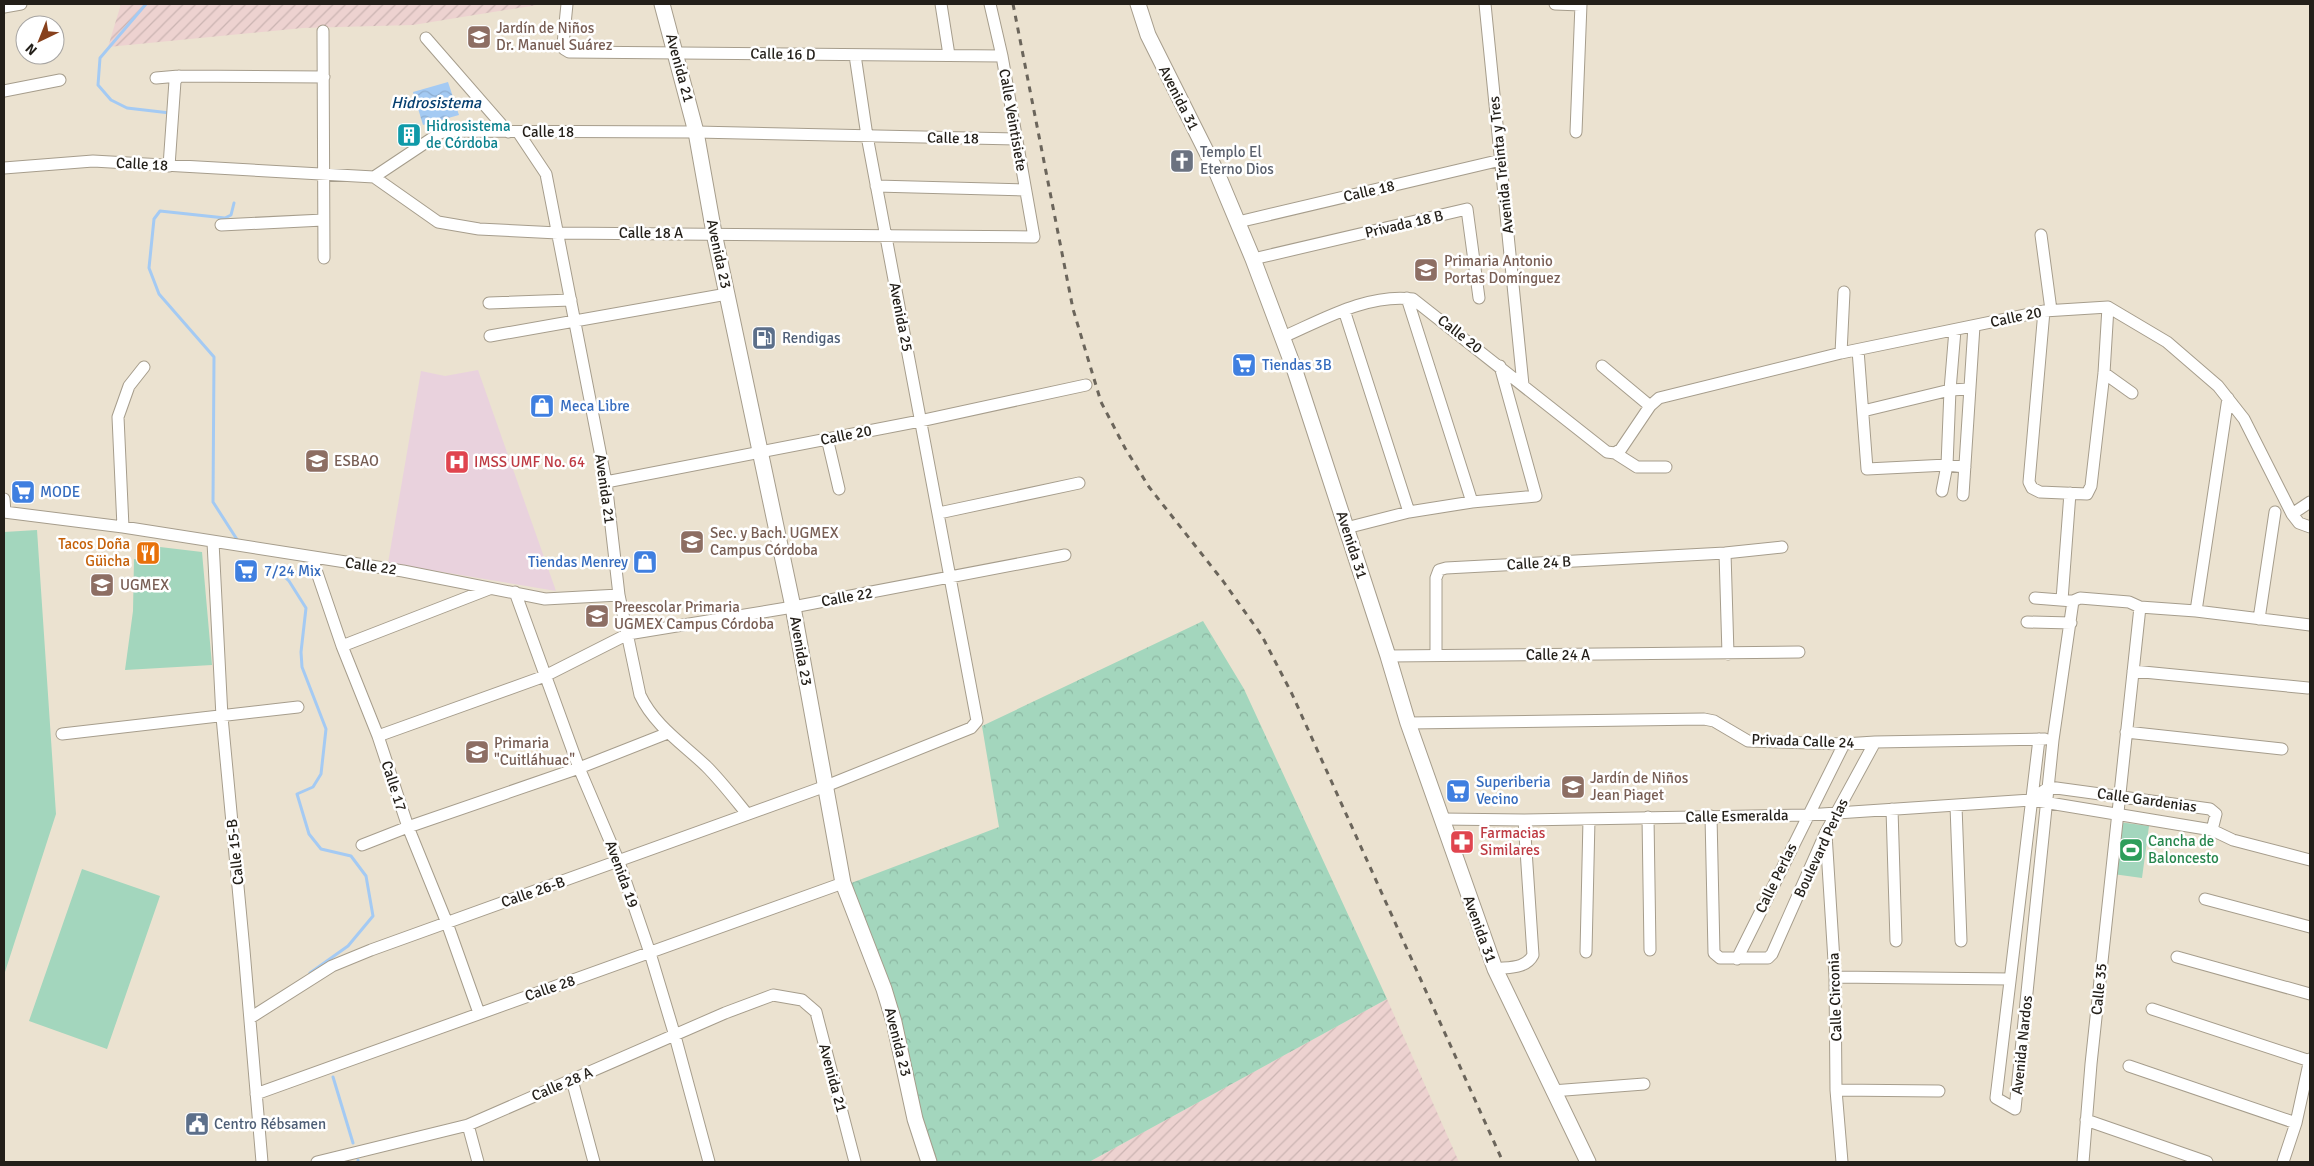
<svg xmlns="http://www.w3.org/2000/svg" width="2314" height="1166" font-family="Signika,sans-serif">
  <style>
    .industrial { fill: url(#industrial-furrows) }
    .medical { fill: #e9d2dd }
    .green { fill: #a3d6bd }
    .forest { fill: url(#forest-crowns) }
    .water { fill: url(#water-waves) }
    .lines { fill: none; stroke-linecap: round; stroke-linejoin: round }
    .stream { stroke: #a4caf3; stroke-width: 3 }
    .street-casing { stroke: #a69d8c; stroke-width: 13 }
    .secondary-casing { stroke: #a69d8c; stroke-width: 17 }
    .street { stroke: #fff; stroke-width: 11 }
    .secondary { stroke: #fff; stroke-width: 15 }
    .rail { stroke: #6b655b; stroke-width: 3; stroke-dasharray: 6 6; stroke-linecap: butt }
    .labels { text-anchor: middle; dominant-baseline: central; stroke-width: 5; stroke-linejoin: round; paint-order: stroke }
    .education-label { font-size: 15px; fill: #785e54; stroke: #fff; text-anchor: start }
    .street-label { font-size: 15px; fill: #231f19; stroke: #fff }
    .culture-label { font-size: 15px; fill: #0d838f; stroke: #fff; text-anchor: start }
    .worship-label { font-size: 15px; fill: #5b616d; stroke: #fff; text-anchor: start }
    .service-label { font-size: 15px; fill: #4e5e75; stroke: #fff; text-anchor: start }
    .shop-label { font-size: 15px; fill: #366cbe; stroke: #fff; text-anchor: start }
    .health-label { font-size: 15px; fill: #be3a42; stroke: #fff; text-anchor: start }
    .food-label { font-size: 15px; fill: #c56008; stroke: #fff; text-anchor: end }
    .leisure-label { font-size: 15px; fill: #27864d; stroke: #fff; text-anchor: start }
    .water-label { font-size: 16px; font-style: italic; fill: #063f70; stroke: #fff }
  </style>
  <defs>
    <pattern id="industrial-furrows" width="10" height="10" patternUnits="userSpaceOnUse" patternTransform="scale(1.25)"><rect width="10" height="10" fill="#edd2d0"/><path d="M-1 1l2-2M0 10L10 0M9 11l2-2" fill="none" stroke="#cbb4b2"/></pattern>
    <pattern id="forest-crowns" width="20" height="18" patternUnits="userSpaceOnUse" patternTransform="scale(1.25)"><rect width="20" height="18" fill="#a3d6bd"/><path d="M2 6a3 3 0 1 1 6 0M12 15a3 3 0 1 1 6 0" fill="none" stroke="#8cb7a2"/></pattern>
    <pattern id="water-waves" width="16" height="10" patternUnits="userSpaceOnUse" patternTransform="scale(1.25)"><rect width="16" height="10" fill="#a4caf3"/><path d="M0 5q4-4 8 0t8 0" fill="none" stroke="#8dadd0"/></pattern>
  </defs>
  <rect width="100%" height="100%" fill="#ebe2d0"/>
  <path class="industrial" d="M121 4H537V5L413 25 303 28 108 47Z
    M1387 999 1459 1162H1089Z"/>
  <path class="medical" d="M478 370 556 591 388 563 421 371 445 376Z"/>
  <path class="green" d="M37 530 56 814 4 975V532Z
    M160 547 202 552 212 665 125 670 133 611 134 559 156 564Z
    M2119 822 2149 826 2142 878 2113 874Z
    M82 869 160 896 107 1049 29 1021Z"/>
  <path class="forest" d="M1203 621 1244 689 1387 999 1089 1162H933L846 885 999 827 982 726Z"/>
  <path class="water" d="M448 82 459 115 423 125 413 92Z"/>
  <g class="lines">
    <path class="stream" d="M146 4 100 58 98 85 111 100 127 108 170 113
      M234 203 231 215 225 218 160 211 154 219 149 268 159 294 214 357 213 502 238 541
      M274 567 289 581 306 608 301 652 302 667 326 729 321 774 313 787 297 794 309 834 321 849 351 856 366 876 373 916 348 946 310 973
      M333 1077 353 1143
      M358 1160V1162"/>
    <defs>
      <path id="street" d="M567 4 563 44 564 49 569 52 1002 56
        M941 4 949 55
        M1485 4 1523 385
        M1555 4 1581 5
        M4 7 21 4
        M323 31 324 258
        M426 38 508 132
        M156 78 179 76 324 77
        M4 91 60 80
        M518 132 546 174 606 482 619 595 640 695C654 725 683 744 706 766 721 781 734 798 747 814
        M1576 132 1581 4
        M169 166 175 81 179 76
        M4 168 93 161 374 177 440 133 449 131 696 132 1016 139
        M374 177 438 222 479 229 558 233 1034 237 1002 56 990 4
        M876 186 1025 190
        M1238 222 1501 160
        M221 225 323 220
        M2041 235 2051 310
        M1253 259 1467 209 1479 298
        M1407 298 1472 502
        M489 303 571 300
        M1344 310 1409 512
        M2044 311 2029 482 2032 488 2040 492 2087 494 2091 486 2104 373 2108 307
        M490 336 727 294
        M1283 337C1322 320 1368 293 1413 299L1607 452 1615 453 1621 449 1650 406 1659 398 1841 353 2044 311 2108 307 2167 342 2218 386 2244 419 2292 514 2299 523 2310 527
        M1858 350 1867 469 1947 465 1965 467
        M1841 353 1844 292
        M1602 366 1650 406
        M2104 373 2132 393
        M1863 411 1950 390 1969 389
        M827 438 839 489
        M1615 453 1637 467H1666
        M606 482 920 421 1086 385
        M1942 491 1947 465 1950 390 1955 330
        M1963 495 1974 326
        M4 499 5 512
        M4 512 123 527 403 571 545 599 619 595
        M939 513 1079 483
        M2292 514 2310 502
        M123 527 118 417 129 386 144 367
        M1346 528 1409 512 1472 502 1536 496 1500 366
        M213 542 222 717 244 950 262 1162
        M1725 553 1728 654
        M312 558 342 646 378 736 408 827 447 923 479 1013
        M515 592 579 768 619 862 650 953 675 1036 709 1162
        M2035 598 2073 601 2080 598 2129 602 2140 607 2196 611 2310 625
        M2062 600 2070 493
        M2196 611 2228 398
        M2259 619 2275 512
        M2027 622 2071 623
        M342 646 489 589
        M1436 655V578L1439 570 1446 568 1725 553 1782 547
        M1388 656 1799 652
        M2133 671 2308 688
        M1408 723 1704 719 1714 721 1748 741 1844 744 1875 742 2045 739
        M2126 732 2282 749
        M62 734 298 707
        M378 736 545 676 628 634 793 607 1065 555
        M2039 739 1996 1098 2015 1109 2053 740 2073 601
        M1956 806 1961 941
        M1892 809 1896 941
        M1711 816 1714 953 1720 958H1768L1772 954 1826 832 1875 742
        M1648 817 1650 950
        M1442 819 1524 820 1807 815 2031 800 2212 830 2216 814 2210 809 2049 787 2031 800
        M2212 830 2233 840 2310 860
        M1826 834 1835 977 1836 1090 1842 1162
        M362 845 408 827 579 768 668 733
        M2205 899 2310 927
        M1586 952 1589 819
        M2177 957 2310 994
        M1737 959 1844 744
        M1495 969C1508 967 1526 969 1533 955L1524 820
        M1835 977 2010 979
        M2152 1009 2310 1061
        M250 1018 332 966 371 950 826 786 971 728 977 721 867 136 855 55
        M2129 1066 2296 1123
        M572 1080 594 1162
        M1836 1090 1939 1091
        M1552 1091 1644 1084
        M256 1094 843 883
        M2086 1120 2207 1162
        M468 1125 478 1162
        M317 1162 468 1125 725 1013 773 995 802 1000 816 1012 855 1162
        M2083 1162 2091 1064 2140 607
        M2283 1162 2296 1123 2310 1059"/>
      <path id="secondary" d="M662 4 696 132 714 233 793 607 843 883 884 989 894 1022 915 1119 929 1162
        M1138 4 1148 35 1217 173 1253 259 1295 371 1388 656 1408 723 1495 969 1588 1162"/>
    </defs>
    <use href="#street" class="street-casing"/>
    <use href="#secondary" class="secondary-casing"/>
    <use href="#street" class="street"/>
    <use href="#secondary" class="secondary"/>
    <path class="rail" d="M1013 4 1073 309 1101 402 1125 448 1149 487 1223 581 1262 636 1292 694 1503 1162"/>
  </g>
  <defs>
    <symbol id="school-square" viewBox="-11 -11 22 22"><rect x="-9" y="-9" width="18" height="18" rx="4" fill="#8d6e63" stroke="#fff"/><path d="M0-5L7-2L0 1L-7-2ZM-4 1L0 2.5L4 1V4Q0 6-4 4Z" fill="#fff"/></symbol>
    <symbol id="building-square" viewBox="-11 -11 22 22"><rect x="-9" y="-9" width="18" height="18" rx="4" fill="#0f9aa8" stroke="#fff"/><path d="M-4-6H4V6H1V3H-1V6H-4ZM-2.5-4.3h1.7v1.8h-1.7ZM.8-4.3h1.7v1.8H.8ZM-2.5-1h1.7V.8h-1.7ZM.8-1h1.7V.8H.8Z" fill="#fff"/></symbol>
    <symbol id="church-square" viewBox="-11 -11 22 22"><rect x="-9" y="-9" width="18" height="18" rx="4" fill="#6b7280" stroke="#fff"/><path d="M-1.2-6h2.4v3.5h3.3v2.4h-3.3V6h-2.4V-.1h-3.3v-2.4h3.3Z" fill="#fff"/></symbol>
    <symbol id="fuel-square" viewBox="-11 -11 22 22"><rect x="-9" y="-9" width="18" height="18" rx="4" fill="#5c6f8a" stroke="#fff"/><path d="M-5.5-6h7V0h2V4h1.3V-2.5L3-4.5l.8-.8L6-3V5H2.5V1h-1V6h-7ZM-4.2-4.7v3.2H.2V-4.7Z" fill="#fff"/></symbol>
    <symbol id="supermarket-square" viewBox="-11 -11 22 22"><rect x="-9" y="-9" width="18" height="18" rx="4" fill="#3f7fe0" stroke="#fff"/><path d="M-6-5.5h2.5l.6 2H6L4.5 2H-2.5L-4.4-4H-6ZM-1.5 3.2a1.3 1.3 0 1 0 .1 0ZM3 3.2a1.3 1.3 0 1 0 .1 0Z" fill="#fff"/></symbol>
    <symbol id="shop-square" viewBox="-11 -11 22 22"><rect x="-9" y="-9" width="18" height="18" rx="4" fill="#3f7fe0" stroke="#fff"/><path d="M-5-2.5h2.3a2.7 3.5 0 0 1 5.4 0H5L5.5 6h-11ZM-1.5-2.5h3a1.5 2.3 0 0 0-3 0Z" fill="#fff"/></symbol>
    <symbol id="hospital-square" viewBox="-11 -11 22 22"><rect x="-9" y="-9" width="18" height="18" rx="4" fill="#e0444e" stroke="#fff"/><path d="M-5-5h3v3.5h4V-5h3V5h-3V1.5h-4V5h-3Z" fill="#fff"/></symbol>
    <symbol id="restaurant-square" viewBox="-11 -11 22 22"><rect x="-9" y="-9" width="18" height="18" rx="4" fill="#e8710a" stroke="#fff"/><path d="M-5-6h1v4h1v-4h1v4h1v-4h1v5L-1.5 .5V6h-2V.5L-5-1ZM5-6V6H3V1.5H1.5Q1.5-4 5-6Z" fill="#fff"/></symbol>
    <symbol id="pharmacy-square" viewBox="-11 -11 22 22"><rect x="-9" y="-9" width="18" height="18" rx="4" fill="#e0444e" stroke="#fff"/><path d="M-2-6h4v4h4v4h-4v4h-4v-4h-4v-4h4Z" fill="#fff"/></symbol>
    <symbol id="stadium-square" viewBox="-11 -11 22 22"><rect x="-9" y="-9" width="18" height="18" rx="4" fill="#2e9e5b" stroke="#fff"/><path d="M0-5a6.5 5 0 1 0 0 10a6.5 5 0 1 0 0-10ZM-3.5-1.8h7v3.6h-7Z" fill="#fff"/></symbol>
    <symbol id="civic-square" viewBox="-11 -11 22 22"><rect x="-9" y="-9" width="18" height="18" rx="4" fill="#5c6f8a" stroke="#fff"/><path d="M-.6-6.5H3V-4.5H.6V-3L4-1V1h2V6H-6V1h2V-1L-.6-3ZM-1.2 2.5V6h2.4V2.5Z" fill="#fff"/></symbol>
  </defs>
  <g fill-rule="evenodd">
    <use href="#school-square" x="465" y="23" width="28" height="28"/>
    <use href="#building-square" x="395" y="121" width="28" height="28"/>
    <use href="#church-square" x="1168" y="147" width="28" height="28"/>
    <use href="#school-square" x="1412" y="256" width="28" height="28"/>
    <use href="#fuel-square" x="750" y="324" width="28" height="28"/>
    <use href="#supermarket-square" x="1230" y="351" width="28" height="28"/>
    <use href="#shop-square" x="528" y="392" width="28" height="28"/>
    <use href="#school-square" x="303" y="447" width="28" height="28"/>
    <use href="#hospital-square" x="443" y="448" width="28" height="28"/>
    <use href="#supermarket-square" x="9" y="478" width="28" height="28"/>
    <use href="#school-square" x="678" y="528" width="28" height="28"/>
    <use href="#restaurant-square" x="134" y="539" width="28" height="28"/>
    <use href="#shop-square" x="631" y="548" width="28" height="28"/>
    <use href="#supermarket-square" x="232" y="557" width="28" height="28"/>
    <use href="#school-square" x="88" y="571" width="28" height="28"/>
    <use href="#school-square" x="583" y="602" width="28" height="28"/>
    <use href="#school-square" x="463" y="738" width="28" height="28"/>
    <use href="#school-square" x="1559" y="773" width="28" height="28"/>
    <use href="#supermarket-square" x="1444" y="777" width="28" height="28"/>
    <use href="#pharmacy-square" x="1448" y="828" width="28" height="28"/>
    <use href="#stadium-square" x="2117" y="836" width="28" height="28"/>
    <use href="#civic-square" x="183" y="1110" width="28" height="28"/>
  </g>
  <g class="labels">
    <g class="education-label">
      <text x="496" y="28">Jardín de Niños<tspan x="496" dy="17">Dr. Manuel Suárez</tspan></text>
      <text x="1444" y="261">Primaria Antonio<tspan x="1444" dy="17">Portas Domínguez</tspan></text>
      <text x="334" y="461">ESBAO</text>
      <text x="710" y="533">Sec. y Bach. UGMEX<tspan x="710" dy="17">Campus Córdoba</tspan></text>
      <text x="120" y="585">UGMEX</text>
      <text x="614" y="607">Preescolar Primaria<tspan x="614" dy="17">UGMEX Campus Córdoba</tspan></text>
      <text x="494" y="743">Primaria<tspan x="494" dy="17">"Cuitláhuac"</tspan></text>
      <text x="1590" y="778">Jardín de Niños<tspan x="1590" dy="17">Jean Piaget</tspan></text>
    </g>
    <g class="street-label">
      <text transform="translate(783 54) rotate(1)">Calle 16 D</text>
      <text transform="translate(680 68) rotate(75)">Avenida 21</text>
      <text transform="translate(1179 98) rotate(63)">Avenida 31</text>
      <text transform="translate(1013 120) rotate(80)">Calle Veintisiete</text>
      <text x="548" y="132">Calle 18</text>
      <text transform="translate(953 138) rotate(1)">Calle 18</text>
      <text transform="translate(142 164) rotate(3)">Calle 18</text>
      <text transform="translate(1501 165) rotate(-96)">Avenida Treinta y Tres</text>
      <text transform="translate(1369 191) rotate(-13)">Calle 18</text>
      <text transform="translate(1404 224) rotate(-13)">Privada 18 B</text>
      <text x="651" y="233">Calle 18 A</text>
      <text transform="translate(719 254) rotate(78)">Avenida 23</text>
      <text transform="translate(901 317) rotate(79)">Avenida 25</text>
      <text transform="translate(2016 317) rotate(-12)">Calle 20</text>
      <text transform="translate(1460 334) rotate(38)">Calle 20</text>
      <text transform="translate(846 435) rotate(-11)">Calle 20</text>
      <text transform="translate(605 489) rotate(82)">Avenida 21</text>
      <text transform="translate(1352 545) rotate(72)">Avenida 31</text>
      <text transform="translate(1539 563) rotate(-3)">Calle 24 B</text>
      <text transform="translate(371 566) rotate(8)">Calle 22</text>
      <text transform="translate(847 597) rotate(-10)">Calle 22</text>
      <text transform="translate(801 651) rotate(80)">Avenida 23</text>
      <text x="1558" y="655">Calle 24 A</text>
      <text transform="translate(1803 741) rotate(2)">Privada Calle 24</text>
      <text transform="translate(394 786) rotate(72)">Calle 17</text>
      <text transform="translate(2147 800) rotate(8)">Calle Gardenias</text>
      <text transform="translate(1737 816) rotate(-1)">Calle Esmeralda</text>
      <text transform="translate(1821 848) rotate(-65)">Boulevard Perlas</text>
      <text transform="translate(235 852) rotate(-96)">Calle 15-B</text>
      <text transform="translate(622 874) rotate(70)">Avenida 19</text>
      <text transform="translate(1776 878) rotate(-64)">Calle Perlas</text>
      <text transform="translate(533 892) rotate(-19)">Calle 26-B</text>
      <text transform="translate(1480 929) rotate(70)">Avenida 31</text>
      <text transform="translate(550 988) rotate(-19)">Calle 28</text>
      <text transform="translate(2099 989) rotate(-84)">Calle 35</text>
      <text transform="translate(1835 997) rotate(-92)">Calle Circonia</text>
      <text transform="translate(898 1042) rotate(76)">Avenida 23</text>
      <text transform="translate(2022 1045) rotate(-84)">Avenida Nardos</text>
      <text transform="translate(833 1078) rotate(75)">Avenida 21</text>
      <text transform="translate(562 1084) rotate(-23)">Calle 28 A</text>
    </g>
    <g class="culture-label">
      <text x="426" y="126">Hidrosistema<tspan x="426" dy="17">de Córdoba</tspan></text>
    </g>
    <g class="worship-label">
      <text x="1200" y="152">Templo El<tspan x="1200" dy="17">Eterno Dios</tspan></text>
    </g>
    <g class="service-label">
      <text x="782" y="338">Rendigas</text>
      <text x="214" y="1124">Centro Rébsamen</text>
    </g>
    <g class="shop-label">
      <text x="1262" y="365">Tiendas 3B</text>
      <text x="560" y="406">Meca Libre</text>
      <text x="40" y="492">MODE</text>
      <text x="628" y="562" text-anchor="end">Tiendas Menrey</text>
      <text x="264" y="571">7/24 Mix</text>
      <text x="1476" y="782">Superiberia<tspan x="1476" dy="17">Vecino</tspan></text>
    </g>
    <g class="health-label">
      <text x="474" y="462">IMSS UMF No. 64</text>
      <text x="1480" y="833">Farmacias<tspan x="1480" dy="17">Similares</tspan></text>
    </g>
    <g class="food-label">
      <text x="130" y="544">Tacos Doña<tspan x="130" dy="17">Güicha</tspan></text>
    </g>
    <g class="leisure-label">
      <text x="2148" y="841">Cancha de<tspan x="2148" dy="17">Baloncesto</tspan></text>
    </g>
    <g class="water-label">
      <text x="436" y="103">Hidrosistema</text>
    </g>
  </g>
  <rect width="2314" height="1166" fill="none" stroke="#231f19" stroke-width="10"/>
  <g transform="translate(40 40) rotate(223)"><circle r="24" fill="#ffffff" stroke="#a7a5a3"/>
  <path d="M0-4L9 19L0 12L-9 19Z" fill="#87411d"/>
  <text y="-8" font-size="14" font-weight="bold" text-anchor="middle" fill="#231f19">N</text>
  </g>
</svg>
